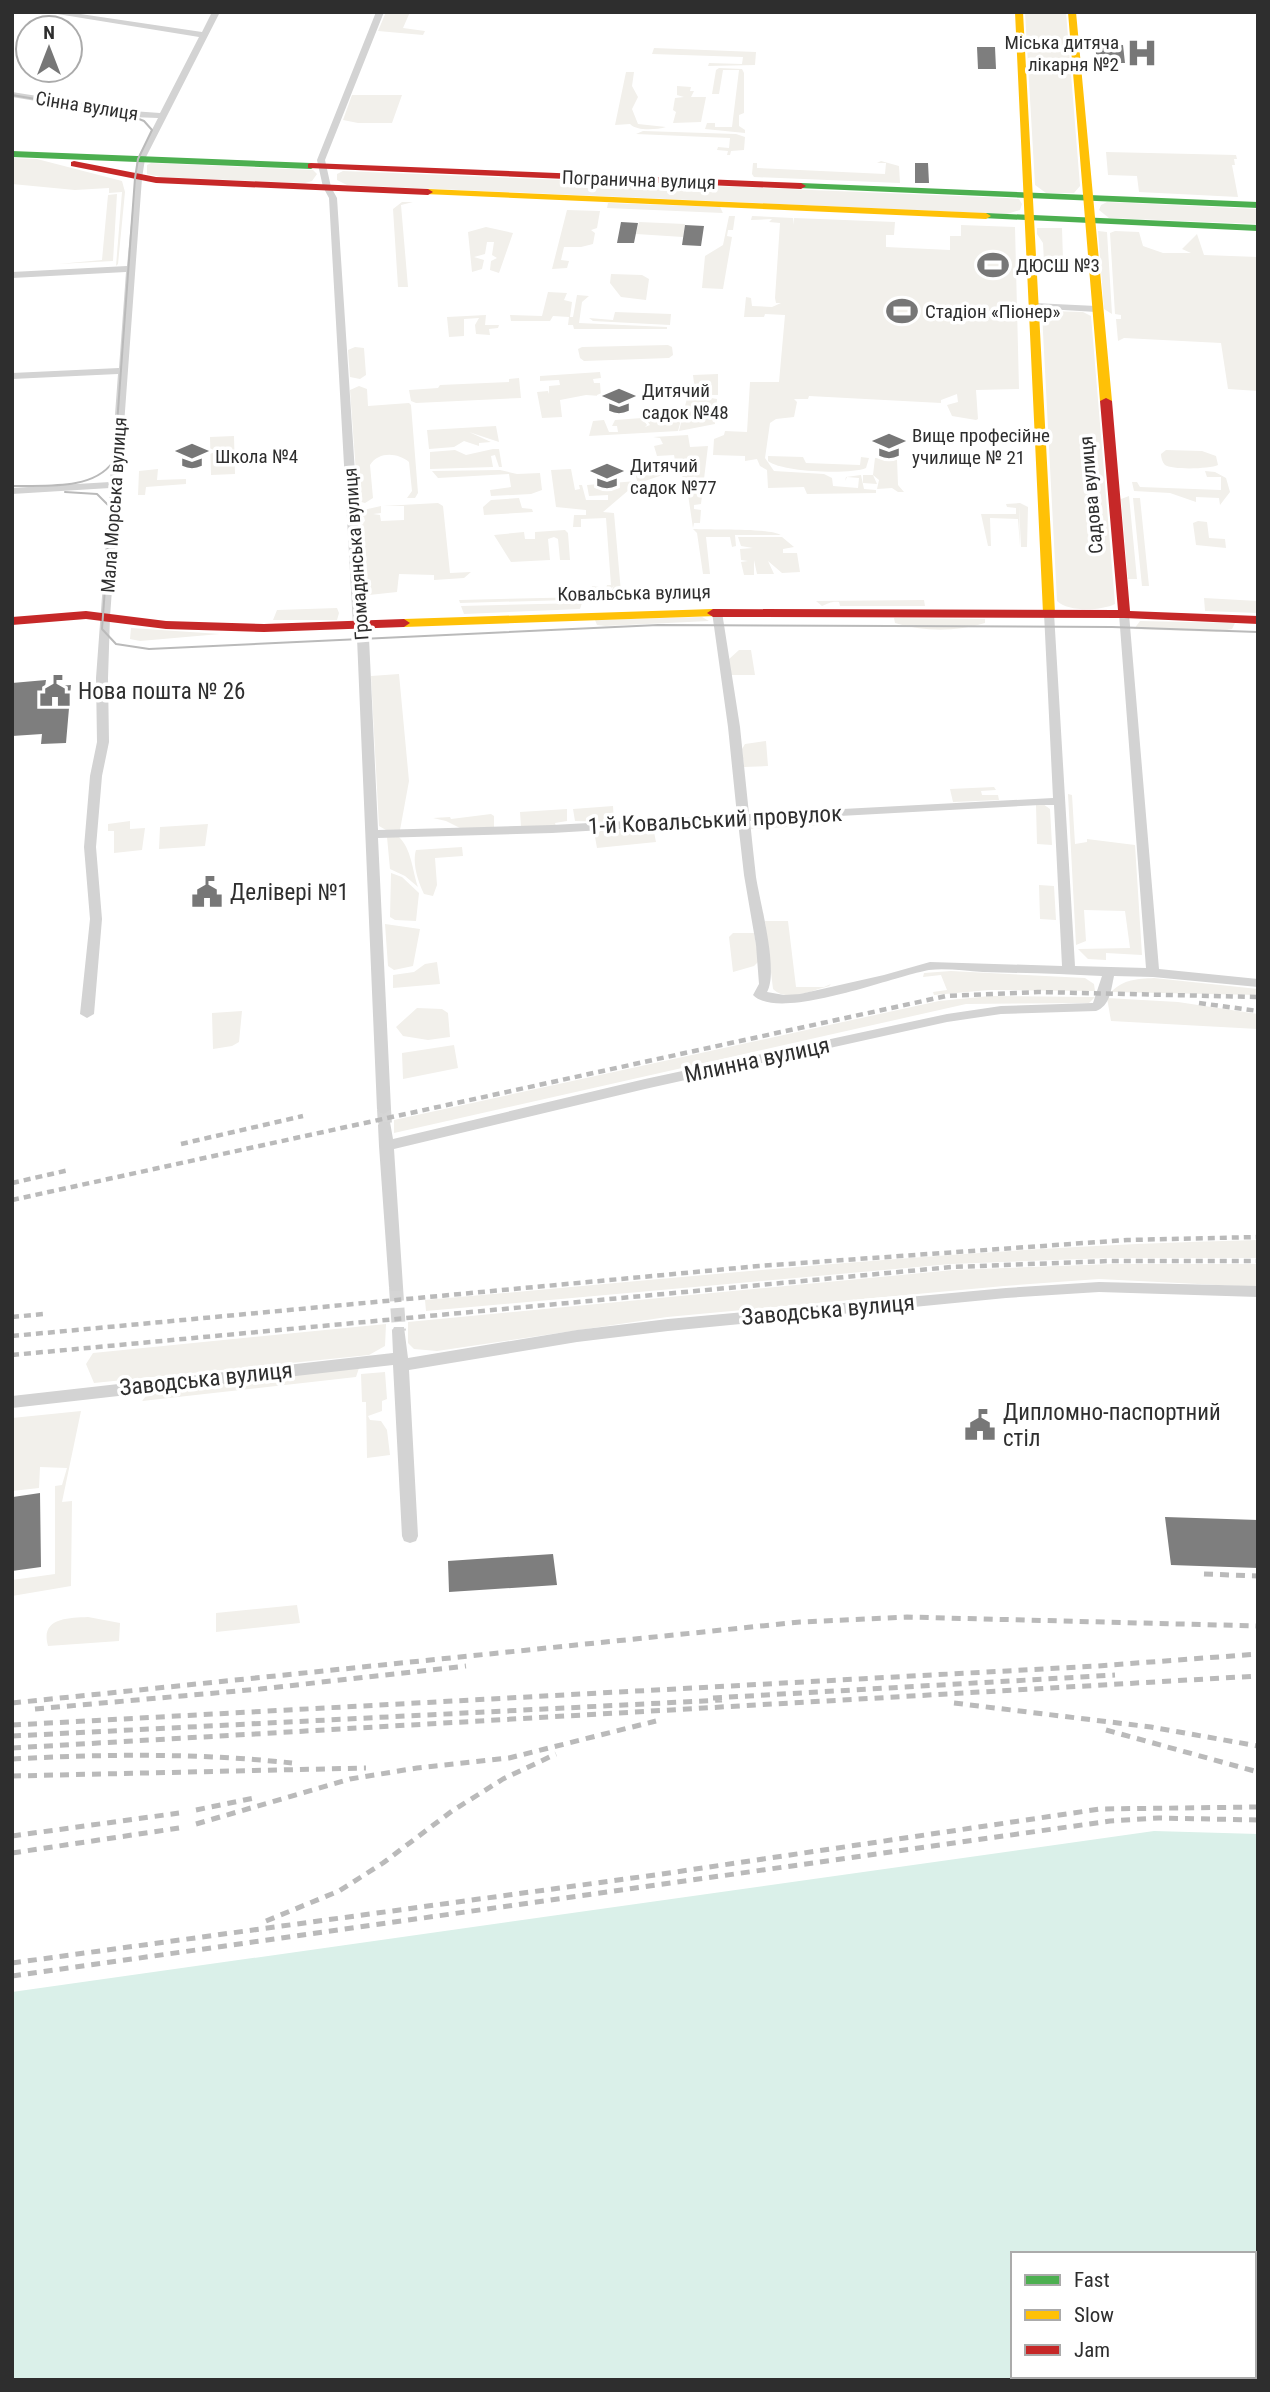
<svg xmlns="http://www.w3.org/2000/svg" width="1270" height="2392" font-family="'Roboto Condensed',sans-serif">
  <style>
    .green { fill: #f2f0eb }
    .water { fill: #daf0e9; fill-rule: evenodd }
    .building { fill: #7e7e7e }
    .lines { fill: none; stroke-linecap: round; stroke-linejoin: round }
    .street-tunnel { stroke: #d5d5d5; stroke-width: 14; stroke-dasharray: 14 7; stroke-linecap: butt }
    .street { fill: #d3d3d3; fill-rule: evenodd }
    .fast { fill: #4caf50; fill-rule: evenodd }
    .slow { fill: #ffc107; fill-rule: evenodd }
    .jam { fill: #c62828; fill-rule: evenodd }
    .tram { stroke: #bababa; stroke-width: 2 }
    .rail-far1 { stroke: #bababa; stroke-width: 4.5; stroke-dasharray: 7 5; stroke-linecap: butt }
    .rail { stroke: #bababa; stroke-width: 5; stroke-dasharray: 9 7; stroke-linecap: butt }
    .labels { text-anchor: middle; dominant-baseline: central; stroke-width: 7; stroke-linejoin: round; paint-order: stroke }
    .far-poi-label { font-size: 19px; fill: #2e2e2e; stroke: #fff; text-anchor: start }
    .far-street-label { font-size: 19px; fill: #2e2e2e; stroke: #fff }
    .poi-label { font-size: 23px; fill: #2e2e2e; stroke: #fff; text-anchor: start }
    .street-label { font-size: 23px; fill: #2e2e2e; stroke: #fff }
  </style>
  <rect width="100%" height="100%" fill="#fff"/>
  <path class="green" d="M386 12H410L403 28 425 31 423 35 378 31Z
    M1025 12H1066L1080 186 1074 193H1046L1035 185Z
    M654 48 756 52 755 65 708 66 709 63 742 64 743 57 652 54Z
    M719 68 742 69 744 73V113L739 115V126L745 130V133L705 129 707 123H715V127H732L739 70H723L719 94H712L716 70Z
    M626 72H634L632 86 638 97 632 109 638 124 666 127C656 130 636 131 630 124L615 125Z
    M677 86 691 87 690 91H694L691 97H706L701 122 673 123 676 112 673 110 675 98 684 97 677 95Z
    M352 95H402L392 123H358L343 120Z
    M643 131 736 134 745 137 744 150 731 151 730 155H727L728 151 717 150 718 147 729 148 730 138 636 134Z
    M1106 152 1236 155 1237 159H1234L1235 165H1232L1238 197 1139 192 1137 176 1108 175Z
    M12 158 37 159 122 181 125 192 118 264 116 266 122 192 109 193V188L75 190 12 184Z
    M881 161 899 166 900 183 754 177 752 174 753 163H757V168L885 174 886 163H877Z
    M151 163 313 170 317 174 312 181 305 183 161 177 147 174V165Z
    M343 171 1007 198 1019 199 1022 204 1020 210 1007 214 347 185 337 180V174Z
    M117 194 113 261 58 264 102 260 108 195Z
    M402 202H413L401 205 408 287H398L393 209Z
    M1107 202 1258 209V224L1109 218 1099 210 1101 205Z
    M608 203 720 207 723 213 607 208Z
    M567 210 600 211 597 228 591 230 595 233 593 244 581 247H564L561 260 569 261 567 268 552 269Z
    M729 216H735L733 230H728L727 236 732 237 723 289 702 288 705 256 723 245Z
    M752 216 793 218V225L794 218 895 222 894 235H886V247L950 250V236H961V225L1015 227 1019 389 976 390 978 419 976 420 952 416 947 405 958 402 957 394 941 400V403L809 396 808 399H794L797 402 794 417 776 419 770 423 765 458 774 471 824 474 832 478 833 486 858 488 859 478 847 477 845 481 846 477 861 475 864 489 876 490V493L807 494 804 487 768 488 767 470 760 466 757 459 745 461V456L713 455 714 439 724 435 725 431 747 432 750 382H779L785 315 765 314 764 317H744L746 297 751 298 752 306 772 307 781 303H776L775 298 780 223 769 222 772 219 751 220Z
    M639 222 685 224 683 237 636 234Z
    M486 227 513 233 499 273 490 270 491 261 497 258 492 255 494 242H487L485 254 474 257 484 260 482 269 472 272 468 232Z
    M1037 228H1062L1063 260 1044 262 1043 243 1037 234Z
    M1098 231 1107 232 1112 314 1104 309Z
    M1115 231 1139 232 1143 246 1163 253H1191L1182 249 1197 234 1204 255 1258 257V391L1228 389 1221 343 1124 338 1118 341 1116 319H1121V315L1115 314 1110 233Z
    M611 274 642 275 649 279 646 300 621 297 610 283Z
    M548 292 567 293 564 300 572 302 570 317H573L577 295 589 296 582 302 579 323 667 327V329H574L573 325H568L569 317 553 316 550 321H511L510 315 542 316Z
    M1049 311 1083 312 1091 316 1115 604C1101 611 1068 612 1057 601L1042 313Z
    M615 312 671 314 670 325 593 321 589 318 613 320Z
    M486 315 485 325H499L498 328 489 329 490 335 476 334 475 325 479 318 464 319V336L449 337 447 317Z
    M668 345 672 347 673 355 669 358 584 361 580 358 578 349 582 347Z
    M355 347 364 348 366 375 360 379 350 377 348 350Z
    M600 372 601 378 593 379 594 383H600L601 396 586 395 560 400 562 417 542 418 537 392 548 391 549 394V386L560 385 559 380 540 381V376Z
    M718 374V395H710L711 398 717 399 715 424 679 431 689 390 694 383 693 375Z
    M519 378 521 398 416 403 411 401 409 390 438 388 440 385 509 382V379Z
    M359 386 367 389 368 406 409 403 411 405 418 493 415 498H407L412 491 409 462C398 453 379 451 370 465L373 498 365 503 358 501 350 390Z
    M682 416 678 431 589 436 593 421 604 420 609 432H618L617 426H612L615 420 642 418 647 425 645 427 650 425 645 418Z
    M496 426 499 442 469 432 491 442 479 443V446L464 441 454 447 429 449 427 430Z
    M688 435 690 447 708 446 701 504 694 505V509L701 510 700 523H694L693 528 686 481 682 476H687L686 472 677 470 642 482 630 489 603 512 614 513 621 592 611 593 614 585 605 599 460 603 459 600 588 597 592 586 606 588 607 585H611L606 518 581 519V527H573L574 515H586V510L556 507 551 470 571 469 575 490 580 489 579 485H582L586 500H608V495L589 496 587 485 637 481 633 462 675 460 674 455 657 456 654 446 663 444 660 438 653 437Z
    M234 436 235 474 211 475 210 437Z
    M493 449H499L502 467H499L495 455 491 456 493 467 430 469V452L455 450 466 455Z
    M1166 450 1202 451 1216 456 1218 465C1210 469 1172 470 1165 465 1162 462 1161 457 1161 454Z
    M768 456 803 457 806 463 860 465 861 457 869 458 866 468C850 475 781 472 768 461Z
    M875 458 897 459 898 485 904 492H898L892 488 877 489 879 480 873 475 877 484 863 483V475H873Z
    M158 469 157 480 186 479V484L146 487 145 495H138L139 471Z
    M500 470 517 474 540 473 542 490 531 494 491 496 490 490 511 487 509 474 438 478 432 471Z
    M1205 471 1215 472 1226 478 1230 492 1220 505 1219 498 1196 497V502L1170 493 1134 491 1132 482H1137L1140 487 1221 490V477H1207Z
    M1129 496 1137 579H1128L1121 499Z
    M519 498 522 508 532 509 533 512 484 515 483 507 491 500Z
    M1133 498H1140L1149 586H1142Z
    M438 503 443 506 450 573 471 572 464 578 434 580V575L399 574 397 592 369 595V587H364L360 525 365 521 364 517H359V511L381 506V513L373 514 380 515 381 521 404 520V506H383Z
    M1020 503 1028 507 1027 547H1021L1019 505 1020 547 1018 519 990 518 991 546H988L981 514H1016V508L1007 507 1006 504Z
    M1198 521 1207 522 1209 538 1225 539 1226 548 1196 545 1193 523Z
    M693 529C711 530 771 528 781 535H735L736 546 732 547 730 537H706L710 574H703L697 533Z
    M565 530 568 533 570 560H560L558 539 554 537 548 539 550 560 511 562 494 535 524 532 525 539H535V532Z
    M738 537H782L794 547 783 549V553H797L800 572 782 573 768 561 774 574H757L754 560V575H744L741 562 748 561 741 560 740 549 753 548 741 546Z
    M1204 598 1258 601V613L1205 611Z
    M924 600 925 606H840L839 602C831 601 828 604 822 606L816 601Z
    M582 603 580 609 464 614 461 606Z
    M337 608 339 613 337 620H273L277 610Z
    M702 617 709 621 605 626 597 625 595 620Z
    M894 618 985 619V623C956 632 924 632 895 623Z
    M1140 621 1235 623 1232 629 1217 632 1134 629Z
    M131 628 220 634 140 641 130 639Z
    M739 650H751L755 675H731L728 660Z
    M399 674 409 781 400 830H386L379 826 371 676Z
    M766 741 768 766 744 767 742 749 745 744Z
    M994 787 996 790 981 791 982 795H998L999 800 953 802 950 789Z
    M1068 794 1072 795 1075 844 1087 842V839L1135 845 1142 955 1106 953V960L1088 959 1078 949 1130 948 1125 911 1084 910 1086 941 1076 945Z
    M1043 804 1050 809 1052 845 1037 844 1036 805Z
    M613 806 614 822 575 821 573 809Z
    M567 809V821L555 823 556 826 521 827 520 812Z
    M491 814 494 816V828L462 829 446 821 433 818 450 817 451 819Z
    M821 817 822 825 751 829 752 824 759 821Z
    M130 821V829L145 828 142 850 114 853V831H108V824Z
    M208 824 205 846 159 849 160 827Z
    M653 827 656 842 597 848 595 837 600 831Z
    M398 836C412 849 412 870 418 887L405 876 390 869 387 837Z
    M462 847 463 856 435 858 437 885 433 896 424 894C418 882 412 863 416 850Z
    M391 873 402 877 419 893 416 921 395 920 390 917Z
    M1039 885 1054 886 1056 920 1040 919Z
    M765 921H788L796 987H824L831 984 829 986C813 990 787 1003 773 989Z
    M385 924 420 929 413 966 394 970 388 966Z
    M733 933H754L759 961 754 966 733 972 729 937Z
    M437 962 440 984 393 988V975L414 972 425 964Z
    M951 971 1085 978 1094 984 1095 991 989 990 934 995 933 992 947 990 941 975 923 977 924 973Z
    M1154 978 1258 989V995L1111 992C1124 979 1137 979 1154 978Z
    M990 996 1095 997 1089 1003 966 1004 394 1133V1120L939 1001Z
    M1107 998 1178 1002 1258 1014V1029L1111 1021Z
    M417 1008 442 1009 448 1013 450 1037 428 1040 403 1036 396 1027Z
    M242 1011 239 1042 232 1046 213 1049 212 1013Z
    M454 1045 458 1068 403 1079 402 1053Z
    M1258 1240V1258H1109L951 1264 426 1311 425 1300C703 1276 979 1246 1258 1240Z
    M1112 1264H1258V1287L1099 1279 1004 1286 667 1317 437 1351 414 1349 408 1343V1322L953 1270Z
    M386 1324 385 1346 369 1355 94 1383 86 1364 93 1353Z
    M359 1368 356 1377 142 1401 149 1392Z
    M385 1372 387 1399 382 1401V1411L368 1416 370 1420 381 1421 387 1430 390 1455 367 1458 366 1402H362L361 1374Z
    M81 1411 62 1502 72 1501 71 1586 12 1596V1580L55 1574V1486L62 1485 67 1468 40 1467 39 1488 12 1491V1418Z
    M297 1605 300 1623 216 1632V1613Z
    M88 1617 120 1623 119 1641 48 1646C40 1618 67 1618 88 1617Z"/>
  <path class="water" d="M1154 1831 1258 1834V2380H12V1992ZM1013 2254H1254V2376H1013Z"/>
  <path class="building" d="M1095 44 1123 45 1125 63H1097Z
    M977 47H995L996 69H978Z
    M915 163H928L929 183H915Z
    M621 222 638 223 634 243H617Z
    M685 225 704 226 701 246 682 245Z
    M46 680 45 687 71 685 66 743 41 744 42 734 12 736V683Z
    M40 1493 41 1567 12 1571 13 1497Z
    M1165 1517 1258 1520V1568L1171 1565Z
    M553 1554 557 1585 449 1592 448 1561Z"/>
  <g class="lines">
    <path class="street-tunnel" d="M384 1109 385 1125
      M396 1287 399 1331"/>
    <path class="street" d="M45 12H67L202 32 212 12H220L145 159 142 178 110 617 108 678 109 742 102 776 96 847 102 919 94 1014 87 1018 80 1014 90 919 84 847 90 776 97 742 96 678 110 488 12 494V488L110 482 118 374 12 379V373L119 368 126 272 12 278V272L127 266 137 159 158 118 132 117 12 97V92L132 111 160 113 199 37Z
      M376 12H384L325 160 331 187 337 198 365 625 369 638 378 830 552 825 737 815 728 727 712 612 717 609 722 612 740 727 749 814 1053 798 1044 613 1049 610 1054 613 1075 966 1146 968 1119 614 1124 611 1129 614 1159 969 1258 979V987L1153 977 1114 976C1111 990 1110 1006 1096 1011L1001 1014 947 1022 645 1089 394 1149 403 1287 401 1291H391L389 1287 379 1146 378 1125 380 1122H390L393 1139 645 1079 947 1014 1001 1006 1093 1003 1102 976C1062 974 1023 973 983 972 966 971 946 968 929 970 894 976 779 1022 753 995L759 984 756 945 744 875 738 822 552 833 378 838 391 1109 384 1114 379 1112 377 1109 357 638 353 625 329 198 323 187 317 160ZM1040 805H1054L1062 966 930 962 884 975 800 994 784 995 767 992C779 971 760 903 756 877 754 859 752 840 750 821Z
      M1034 303 1096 306 1101 309 1096 312 1031 308V304Z
      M1099 1282 1258 1286V1297L1099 1292 1006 1298 668 1331 577 1342 409 1370 418 1536 416 1541 410 1543 404 1541 402 1536 393 1365 12 1408V1396L393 1353 392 1331 394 1327H404L408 1358 577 1330 668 1319 1006 1288Z"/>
    <path class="fast" d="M12 151 311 163 316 166 311 169 12 157Z
      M801 183 1258 202V208L798 188V184Z
      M986 213 1258 225V231L982 218V214Z"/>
    <path class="slow" d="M1015 12H1023L1055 613 1049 617 1043 613Z
      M1068 12H1076L1112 401 1106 404 1100 401Z
      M428 189 986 213 991 216 986 219 425 194V190Z
      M713 609 719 613 717 616 404 627 398 623 404 619Z"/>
    <path class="jam" d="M74 161 156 177 428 189 433 192 428 195 156 183 71 166V162Z
      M311 163 801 183 806 186 801 189 308 168V164Z
      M1106 398 1112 401 1130 611 1258 616V624L1124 618 713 617 707 613 713 609 1118 610 1100 401Z
      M86 611 166 621 264 624 404 619 410 623 404 627 264 632 166 629 86 619 12 625V617Z"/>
    <path class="tram" d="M12 95 129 115 144 121 152 130 138 159 135 178 102 629 116 644 149 649 658 625 1112 627 1258 632
      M12 486C44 485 92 491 113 462
      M65 492 97 494 110 507"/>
    <path class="rail-far1" d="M1199 1003 1258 1011
      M181 1144 303 1116
      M12 1183 69 1170
      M12 1200 946 996 1038 992 1258 997
      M12 1317 44 1314
      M12 1336 759 1266 1127 1240 1258 1237
      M12 1355 952 1267 1110 1261H1258"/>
    <path class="rail" d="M1204 1574 1258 1576
      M713 1698 1115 1675
      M12 1703 800 1622 907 1617 1258 1626
      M954 1703 1151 1727 1258 1746
      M35 1709 260 1689 466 1666
      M12 1725 1097 1666 1258 1654
      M1106 1730 1258 1772
      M12 1736 722 1700
      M12 1748 1258 1676
      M12 1759C106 1754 199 1753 292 1763
      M12 1776 366 1768
      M196 1810 254 1798
      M196 1824 350 1779 417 1768 509 1758 656 1721
      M12 1836 179 1813
      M12 1853 179 1828
      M266 1921 339 1891 383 1863 452 1811 503 1779 556 1754
      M12 1963 662 1874 1100 1809 1258 1807
      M12 1976 1110 1821 1159 1818 1258 1820"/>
  </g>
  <defs>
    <symbol id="hospital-bare" viewBox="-9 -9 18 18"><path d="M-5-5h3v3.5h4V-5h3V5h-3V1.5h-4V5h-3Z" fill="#777" stroke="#fff" stroke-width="2.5" paint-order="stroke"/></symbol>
    <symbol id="stadium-bare" viewBox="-9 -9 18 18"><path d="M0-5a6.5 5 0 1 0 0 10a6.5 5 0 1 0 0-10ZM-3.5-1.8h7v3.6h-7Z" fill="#777" stroke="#fff" stroke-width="2.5" paint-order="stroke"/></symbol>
    <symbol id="school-bare" viewBox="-9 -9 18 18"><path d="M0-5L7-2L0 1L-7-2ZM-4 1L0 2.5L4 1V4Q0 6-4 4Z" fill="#777" stroke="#fff" stroke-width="2.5" paint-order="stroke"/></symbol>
    <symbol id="university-bare" viewBox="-9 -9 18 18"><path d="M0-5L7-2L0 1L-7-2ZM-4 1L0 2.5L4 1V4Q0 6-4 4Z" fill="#777" stroke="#fff" stroke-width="2.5" paint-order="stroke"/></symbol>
    <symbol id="civic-bare" viewBox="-9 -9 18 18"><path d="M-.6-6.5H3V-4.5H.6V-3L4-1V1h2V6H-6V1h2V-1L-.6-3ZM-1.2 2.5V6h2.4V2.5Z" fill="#777" stroke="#fff" stroke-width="2.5" paint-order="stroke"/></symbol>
  </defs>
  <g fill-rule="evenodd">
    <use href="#hospital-bare" x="1120" y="31" width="44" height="44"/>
    <use href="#stadium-bare" x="971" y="243" width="44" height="44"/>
    <use href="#stadium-bare" x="880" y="289" width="44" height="44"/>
    <use href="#school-bare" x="597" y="379" width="44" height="44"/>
    <use href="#university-bare" x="867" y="424" width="44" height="44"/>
    <use href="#school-bare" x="170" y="434" width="44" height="44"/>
    <use href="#school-bare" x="585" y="454" width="44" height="44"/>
    <use href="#civic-bare" x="33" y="669" width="44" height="44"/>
    <use href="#civic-bare" x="185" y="870" width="44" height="44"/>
    <use href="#civic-bare" x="958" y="1403" width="44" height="44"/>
  </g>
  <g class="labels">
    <g class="far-poi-label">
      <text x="1119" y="42" text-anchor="end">Міська дитяча<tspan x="1119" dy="22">лікарня №2</tspan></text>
      <text x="1016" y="265">ДЮСШ №3</text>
      <text x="925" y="311">Стадіон «Піонер»</text>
      <text x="642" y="390">Дитячий<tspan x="642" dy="22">садок №48</tspan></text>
      <text x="912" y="435">Вище професійне<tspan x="912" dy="22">училище № 21</tspan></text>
      <text x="215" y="456">Школа №4</text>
      <text x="630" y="465">Дитячий<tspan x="630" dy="22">садок №77</tspan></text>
    </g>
    <g class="far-street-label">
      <text transform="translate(87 106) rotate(9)">Сінна вулиця</text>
      <text transform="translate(639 180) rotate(2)">Погранична вулиця</text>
      <text transform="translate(1091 495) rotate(-95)">Садова вулиця</text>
      <text transform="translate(114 505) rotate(-86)">Мала Морська вулиця</text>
      <text transform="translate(356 554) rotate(-94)">Громадянська вулиця</text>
      <text transform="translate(634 593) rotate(-1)">Ковальська вулиця</text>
    </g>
    <g class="poi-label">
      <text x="78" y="691">Нова пошта № 26</text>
      <text x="230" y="892">Делівері №1</text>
      <text x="1003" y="1412">Дипломно-паспортний<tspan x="1003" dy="26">стіл</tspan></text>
    </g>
    <g class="street-label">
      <text transform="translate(715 820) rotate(-3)">1-й Ковальський провулок</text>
      <text transform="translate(757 1060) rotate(-12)">Млинна вулиця</text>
      <text transform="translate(828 1310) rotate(-5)">Заводська вулиця</text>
      <text transform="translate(206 1379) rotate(-6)">Заводська вулиця</text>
    </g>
  </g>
  <rect width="1270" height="2392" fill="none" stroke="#2e2e2e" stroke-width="28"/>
  <rect x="1011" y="2252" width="245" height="126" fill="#ffffff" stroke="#ababab" stroke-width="2"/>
  <rect x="1025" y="2275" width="35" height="10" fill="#4caf50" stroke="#ababab" stroke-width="2"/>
  <text x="1074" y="2287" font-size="21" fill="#2e2e2e">Fast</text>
  <rect x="1025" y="2310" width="35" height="10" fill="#ffc107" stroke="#ababab" stroke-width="2"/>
  <text x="1074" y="2322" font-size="21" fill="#2e2e2e">Slow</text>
  <rect x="1025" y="2345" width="35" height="10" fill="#c62828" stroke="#ababab" stroke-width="2"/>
  <text x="1074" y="2357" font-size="21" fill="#2e2e2e">Jam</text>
  <g transform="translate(49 49)"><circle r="33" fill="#ffffff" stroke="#ababab" stroke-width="2"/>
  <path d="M0-5L12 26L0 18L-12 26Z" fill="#777777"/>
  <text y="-10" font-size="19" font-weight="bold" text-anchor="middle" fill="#2e2e2e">N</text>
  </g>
</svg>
